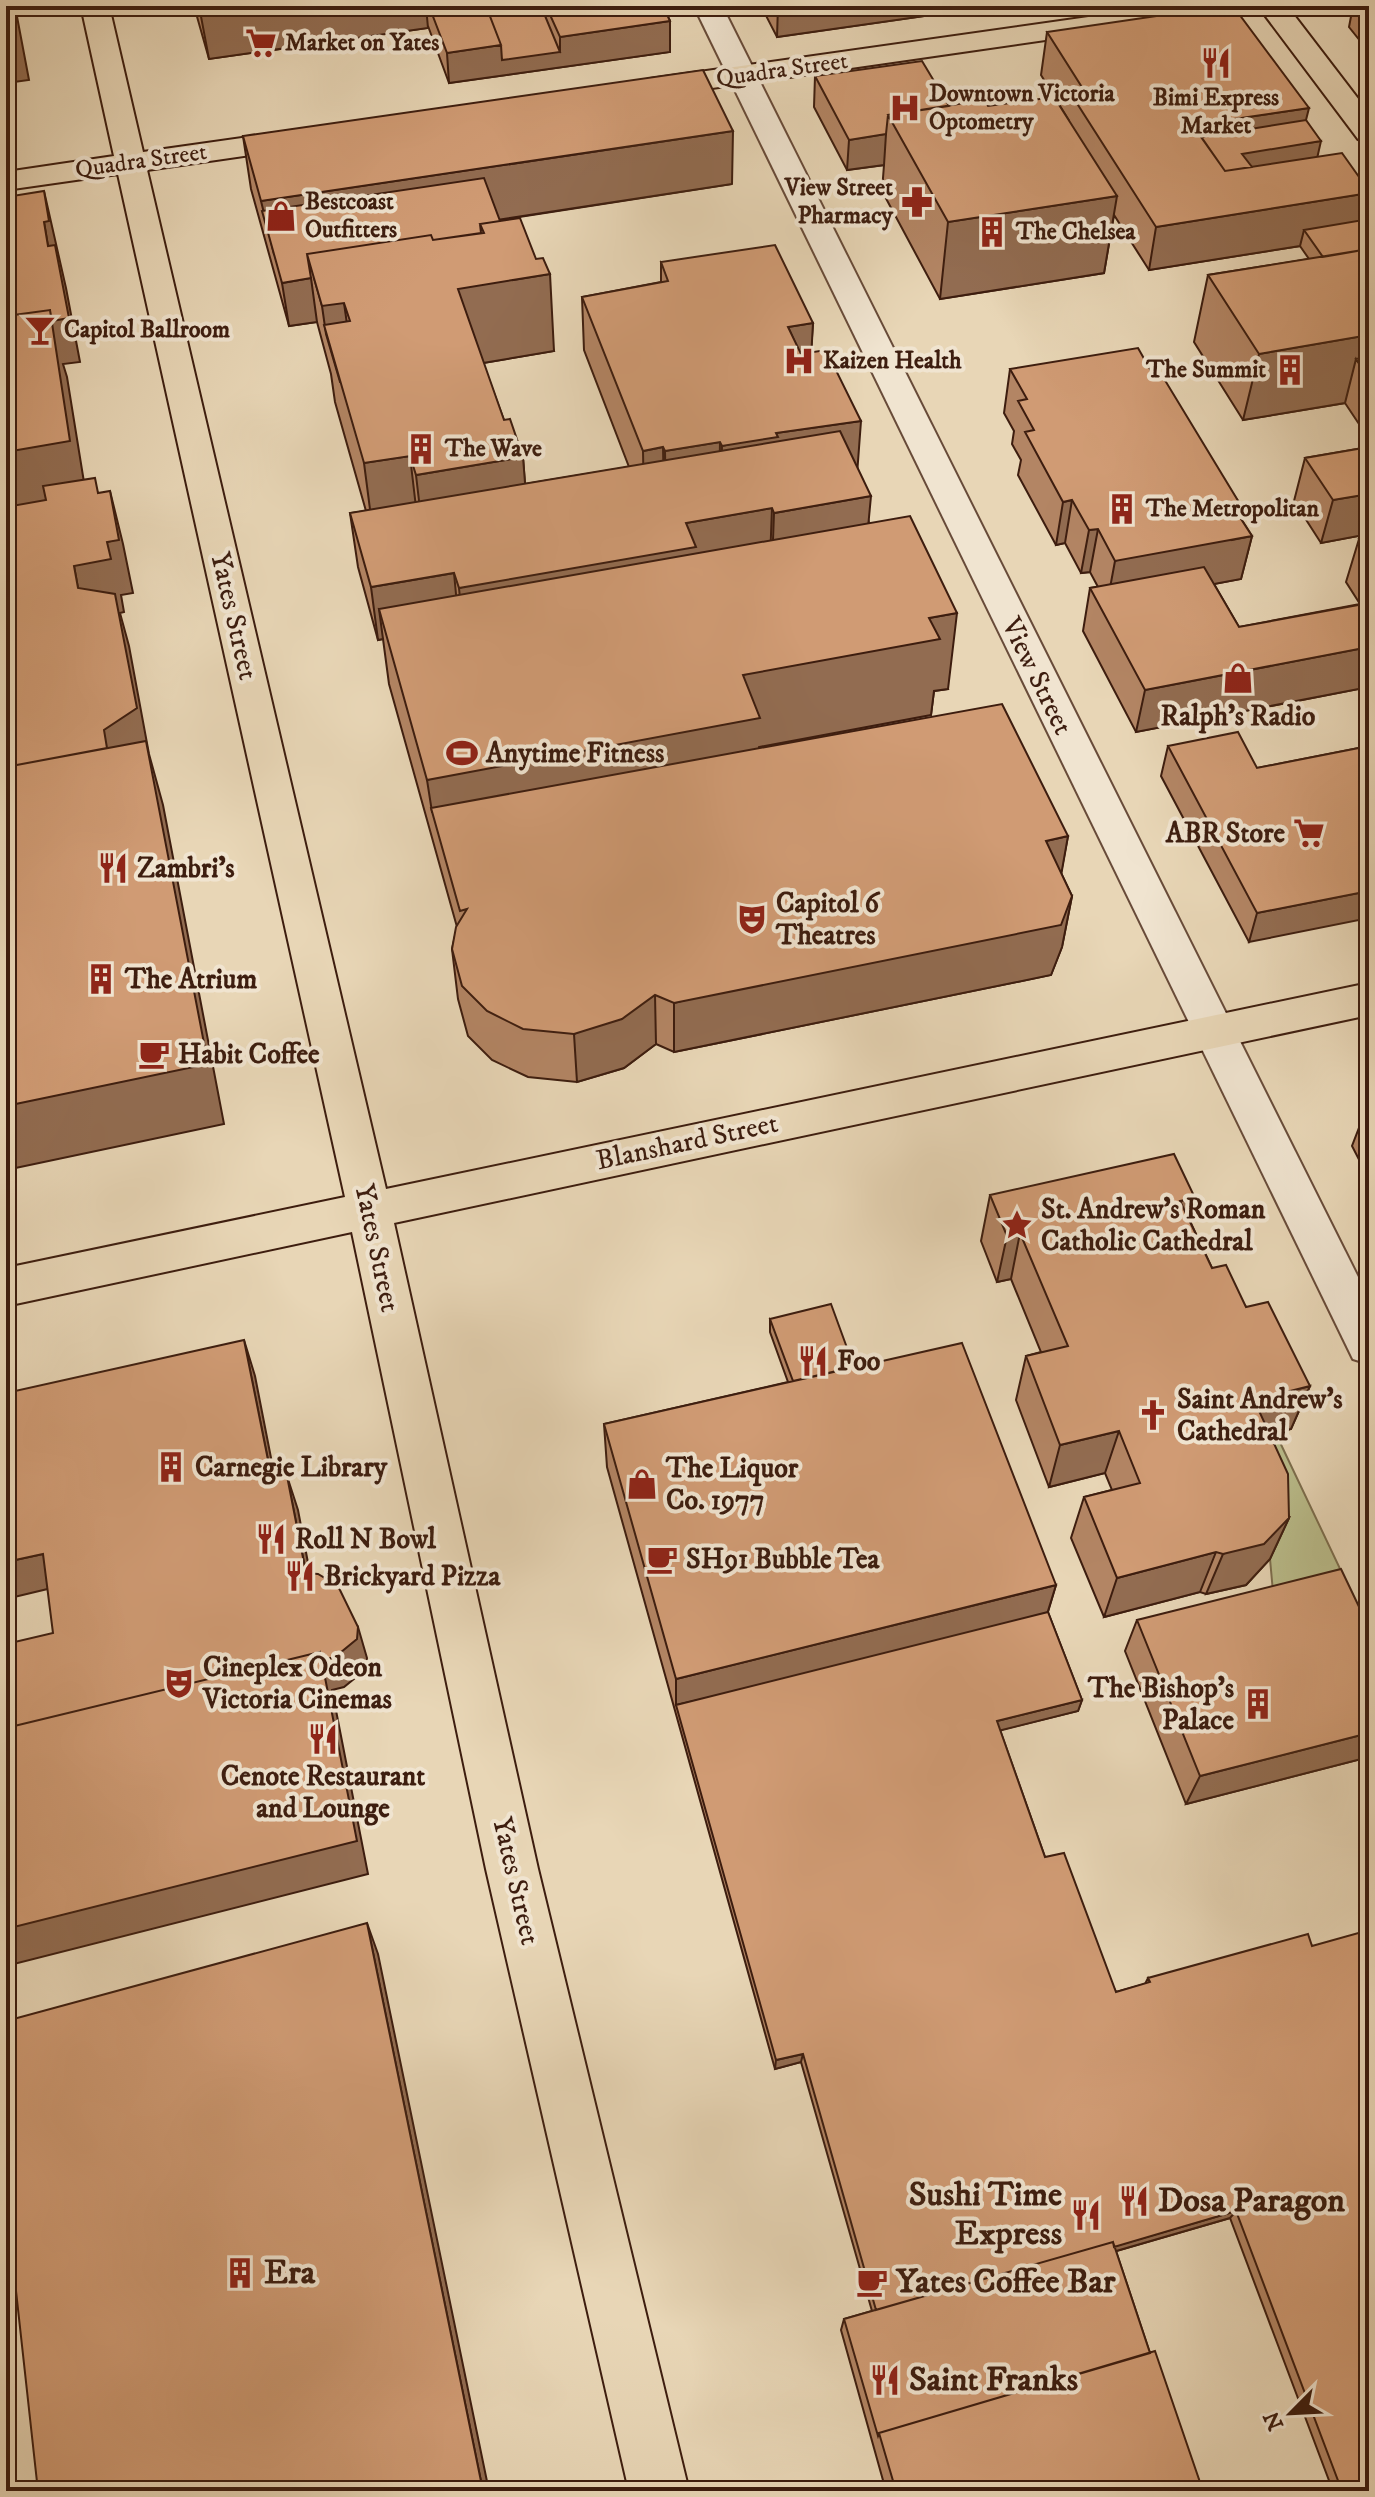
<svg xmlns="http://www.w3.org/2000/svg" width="1375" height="2497" font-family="'IM FELL DW Pica',serif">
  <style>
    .green { fill: #babd8b; stroke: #7c6d4d; stroke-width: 2 }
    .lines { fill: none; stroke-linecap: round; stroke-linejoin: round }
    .minor-casing { stroke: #684b39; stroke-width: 4 }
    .major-casing { stroke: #3d1d0f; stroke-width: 4 }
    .minor { fill: #f0e4d0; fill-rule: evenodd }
    .major { fill: #e8d6b6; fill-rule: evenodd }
    .wall { fill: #b38564; stroke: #3d1d0f; stroke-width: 2 }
    .shaded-wall { fill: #926c51; stroke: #3d1d0f; stroke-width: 2 }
    .building { fill: #d09b74; stroke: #3d1d0f; stroke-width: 2 }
    .labels { text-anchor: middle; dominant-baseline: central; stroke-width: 8; stroke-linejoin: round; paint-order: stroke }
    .far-poi-label { font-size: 24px; font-weight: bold; fill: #3d1d0f; stroke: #f0e4d0; text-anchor: start }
    .far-street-label { font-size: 24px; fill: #3d1d0f; stroke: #f0e4d0 }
    .street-label { font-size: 28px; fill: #3d1d0f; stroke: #f0e4d0 }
    .poi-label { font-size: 28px; font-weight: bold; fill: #3d1d0f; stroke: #f0e4d0; text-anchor: start }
    .near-poi-label { font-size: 34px; font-weight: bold; fill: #3d1d0f; stroke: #f0e4d0; text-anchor: start }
  </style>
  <rect width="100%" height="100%" fill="#e8d6b6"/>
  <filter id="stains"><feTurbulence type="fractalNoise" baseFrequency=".0025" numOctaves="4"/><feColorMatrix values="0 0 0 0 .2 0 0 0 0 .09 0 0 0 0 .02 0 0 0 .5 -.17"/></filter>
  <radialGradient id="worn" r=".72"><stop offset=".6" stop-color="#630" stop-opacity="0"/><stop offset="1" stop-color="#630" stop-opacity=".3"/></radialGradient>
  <path class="green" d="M1276 1434 1343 1575 1273 1592 1270 1559 1237 1443Z"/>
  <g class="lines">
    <defs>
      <path id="minor" d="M694 6H722L1369 1299V1364L1353 1359Z"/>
      <path id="major" d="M81 6H109L143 152 305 129 316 132 320 138 316 144 305 147 147 170 386 1189 1369 983V1015L394 1223 538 1869 689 2491H629L486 1869 352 1232 6 1306V1268L345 1197 118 174 6 190V172L114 156Z
        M1166 6H1240L1236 12 1226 14 650 97 640 94 635 88 640 82 650 79Z
        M1258 6H1287L1369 113V142L1358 139Z"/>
    </defs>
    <use href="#minor" class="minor-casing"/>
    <use href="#major" class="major-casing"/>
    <use href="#minor" class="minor"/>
    <use href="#major" class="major"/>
  </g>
  <path class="wall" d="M194 6H663L670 21V52L449 83 428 26V28L209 59Z
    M761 6H974V9L777 37Z
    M1353 6H1369V52L1349 27Z
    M1047 32 1306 120 1317 157 1369 228V439L1345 403 1243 420 1194 342 1208 275 1309 259 1300 246 1149 270 1114 215 1104 273 940 299 882 191 884 165 847 170 814 107 815 76 949 106H988L1068 119 1041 75Z
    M243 136 732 184 500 220 554 351 483 363 504 420 523 457 525 484 629 467 584 350 582 297 661 282V262L813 323 811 352 857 468 869 523 948 689 934 691 931 715 759 747V748L1068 836 1061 873 1072 896 1062 947 1051 975 674 1052 656 1044 624 1068 577 1082 528 1077 492 1060 468 1036 458 999 452 949 457 927 389 684 383 639 378 640 358 567 350 513 366 511 335 402 331 374 317 322 289 326 251 189Z
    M1010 369 1155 378 1240 504 1238 514 1252 536 1241 579 1214 584 1239 627 1360 604 1346 582 1359 539 1369 537V687L1136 732 1083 631 1090 588 1098 587 1090 572 1081 573 1065 543 1056 545 1018 475 1021 460 1012 444 1014 431 1004 413Z
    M1369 447V534L1321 543 1294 501 1305 458Z
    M1168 746 1257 768 1369 746 1249 942 1161 776Z
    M1367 1107H1369V1179L1352 1146Z
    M990 1195 1189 1219 1212 1268 1246 1307 1310 1386 1291 1429 1270 1435 1289 1518 1270 1559 1246 1585 1206 1594 1200 1592 1104 1617 1071 1538 1084 1497 1112 1490 1105 1473 1049 1487 1016 1400 1026 1356 1041 1352 1011 1279 997 1282 981 1241Z
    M770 1319 854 1367 1056 1585 1048 1612 1082 1700 1078 1711 1000 1730 1045 1857 1116 1992 1145 1984 1148 1978 1369 2491H1333L1230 2218 1116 2251 1150 2353 1203 2491H886L841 2330 844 2319 872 2311 801 2062 775 2069 607 1467 604 1424 788 1382 770 1332Z
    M1369 1611V1757L1186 1804 1125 1651 1137 1620 1362 1613Z"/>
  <path class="shaded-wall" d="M12 6H15L29 80 6 83V28Z
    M199 6H426L428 28 209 59Z
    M778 6H974V9L777 37Z
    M670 21V52L449 83 447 53 501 45 560 52V37Z
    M1309 108 1300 144 1321 141 1314 172 1209 165 1193 125Z
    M733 131 732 184 274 254 261 201Z
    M886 134 884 165 847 170 849 140Z
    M44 191 66 288 80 362 63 364 67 377 88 507 6 521V325L48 246 44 222Z
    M1369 193V198L1359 236 1304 230 1300 246 1149 270 1156 227Z
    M1117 196 1104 273 940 299 948 222Z
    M510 248 513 280 550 274 554 351 465 366 459 300 349 317 344 303 355 380 340 382 326 334 322 306 314 278 483 252 485 284H488L485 252Z
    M311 278 317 322 289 326 282 283Z
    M813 323 810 376 788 327Z
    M1369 335V378L1356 359 1345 403 1243 420 1259 354Z
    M861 421 857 475 721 499 722 446 776 433Z
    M720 442 719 495 666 504 665 451Z
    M663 447 664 500 644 504 643 451Z
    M410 456 419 533 374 540 364 463Z
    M523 457 529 534 425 552 416 475Z
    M110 491 123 544 133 593 121 595 124 612 120 613 129 646 149 754 163 805 224 1124 6 1170V833L104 730 74 566 107 542 111 541Z
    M1369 494V534L1321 543 1333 500Z
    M871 496 866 549 772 566 774 513Z
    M1072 500 1065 543 1056 545 1063 502Z
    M1240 504 1232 540 1252 536 1241 579 1107 604 1115 561 1232 505Z
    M772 508 770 561 464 640 459 588 686 523Z
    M1098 529 1090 572 1081 573 1089 530Z
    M454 573 459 626 379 609 383 639 378 640 371 587Z
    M957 613 948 689 934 691 931 715 759 747 757 793 432 812 427 780 743 675 929 618Z
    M1369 647V687L1136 732 1145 690Z
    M1068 836 1059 887 1046 841Z
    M1369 891V918L1249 942 1257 913Z
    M1072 896 1062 947 1051 975 674 1052V1003Z
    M655 995 656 1044 624 1068 577 1082 574 1034Z
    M1195 1198 1181 1244 1180 1201Z
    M1020 1233 1011 1279 997 1282 1007 1236Z
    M244 1340 255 1376 282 1514 272 1480Z
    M1310 1386 1291 1429 1237 1443 1254 1400Z
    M1119 1431 1105 1473 1049 1487 1060 1445Z
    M287 1476 298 1510 316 1605 306 1573Z
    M1289 1518 1270 1559 1246 1585 1206 1594 1223 1554Z
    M1216 1552 1200 1592 1104 1617 1117 1578Z
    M43 1554 60 1586 6 1599V1562Z
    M1056 1585 1044 1624 676 1705V1679Z
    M358 1627 367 1658 365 1670 344 1687 332 1690 368 1874 6 1966V1929Z
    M1082 1700 1078 1711 994 1732 997 1721Z
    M1369 1733V1757L1186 1804 1200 1776Z
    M367 1923 378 1954 489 2491H483Z
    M803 2054 801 2062 775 2069 776 2060Z
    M1236 2211 1230 2218 875 2321 877 2315Z"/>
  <path class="building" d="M6 6H12L16 27 6 28Z
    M429 6H486L501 45 447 53Z
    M486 6H541L560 52 502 60 501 45Z
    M546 6H663L670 21 560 37Z
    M1225 6H1233L1309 108 1193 125 1225 171 1342 153 1369 191V193L1156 227 1071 94 1085 92 1047 32Z
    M922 61 949 106 888 115 886 134 849 140 815 76Z
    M703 70 733 131 261 201 243 136Z
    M1054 97 1117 196 948 222 888 115 984 100 988 106Z
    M1306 120 1321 141 1242 154 1252 167 1225 171 1201 137Z
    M484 178 500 221 480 224 481 233 433 240 431 235 307 254 311 278 282 283 262 211Z
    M44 191 49 221 44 222 48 246 55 245 69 318 52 321 50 310 6 316V197Z
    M520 218 536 259 543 258 550 274 458 289 504 420 510 419 523 457 416 475 410 456 364 463 324 325 350 321 344 303 322 306 307 254 431 235 433 240 484 233 480 224Z
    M1363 220 1369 228V249L1323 257 1304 230Z
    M775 245 813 323 788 327 801 354 826 350 861 421 776 433 778 437 722 446 720 442 665 451 663 447 643 451 582 297 668 281 661 262Z
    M1369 249V335L1259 354 1208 275Z
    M50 310 70 441 6 452V316Z
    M1138 348 1155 378 1163 377 1240 504 1232 505 1252 536 1115 561 1098 529 1089 530 1072 500 1063 502 1025 432 1034 430 1018 401 1027 399 1010 369Z
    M1369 357V378L1356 359Z
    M840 431 871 496 774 513 772 508 686 523 696 547 459 588 454 573 371 587 350 513Z
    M1369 447V494L1333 500 1305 458Z
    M95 478 98 493 110 491 119 540 107 542 111 559 74 566 78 588 115 594 137 708 104 730 107 748 6 767V507L46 500 43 486Z
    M910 516 957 613 929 618 940 639 743 675 760 718 427 780 379 609Z
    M1369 537V555L1359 539Z
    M1204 567 1239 627 1369 603V647L1145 690 1090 588Z
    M1002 704 1068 836 1046 841 1072 896 1061 925 674 1003 655 995 622 1019 574 1034 523 1029 487 1011 462 986 452 949 456 927 467 909 460 911 431 808Z
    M1238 732 1257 768 1369 746V891L1257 913 1168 746Z
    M146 741 208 1064 6 1106V767Z
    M1174 1154 1195 1198 1180 1201 1212 1268 1226 1265 1246 1307 1268 1302 1310 1386 1254 1400 1288 1474 1289 1518 1264 1544 1223 1554 1216 1552 1117 1578 1084 1497 1140 1483 1119 1431 1060 1445 1026 1356 1068 1346 1020 1233 1007 1236 990 1195Z
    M831 1304 854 1367 793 1381 770 1319Z
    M244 1340 272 1480 287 1476 306 1573 318 1574 338 1586 358 1627 357 1639 335 1657 322 1660 320 1652 6 1728V1644L53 1633 43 1554 6 1562V1393Z
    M962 1343 1056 1585 676 1679 604 1424Z
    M1341 1569 1362 1613 1369 1611V1733L1200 1776 1137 1620Z
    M1048 1612 1082 1700 997 1721 1045 1857 1064 1853 1116 1992 1150 1982 1148 1978 1308 1934 1312 1946 1369 1930V2491H1342L1236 2211 1114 2247 1113 2242 876 2310 803 2054 776 2060 676 1705Z
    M320 1652 357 1841 6 1929V1728Z
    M367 1923 483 2491H38L6 2200V2021Z
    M1113 2242 1150 2353 879 2433 878 2436 844 2319Z
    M1155 2351 1203 2491H896L879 2433Z"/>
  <defs>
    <symbol id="supermarket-bare" viewBox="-9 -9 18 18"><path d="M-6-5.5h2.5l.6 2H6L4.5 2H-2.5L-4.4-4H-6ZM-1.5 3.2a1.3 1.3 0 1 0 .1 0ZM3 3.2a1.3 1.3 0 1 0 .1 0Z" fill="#8f2418" stroke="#f0e4d0" stroke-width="2.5" paint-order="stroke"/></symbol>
    <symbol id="restaurant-bare" viewBox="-9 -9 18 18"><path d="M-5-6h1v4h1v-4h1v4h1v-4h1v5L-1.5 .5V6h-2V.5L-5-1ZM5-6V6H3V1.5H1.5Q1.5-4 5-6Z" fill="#8f2418" stroke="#f0e4d0" stroke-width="2.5" paint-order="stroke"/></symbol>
    <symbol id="hospital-bare" viewBox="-9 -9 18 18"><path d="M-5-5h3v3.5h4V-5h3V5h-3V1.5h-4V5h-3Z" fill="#8f2418" stroke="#f0e4d0" stroke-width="2.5" paint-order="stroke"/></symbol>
    <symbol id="pharmacy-bare" viewBox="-9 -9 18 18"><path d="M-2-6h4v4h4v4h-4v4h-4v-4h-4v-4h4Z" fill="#8f2418" stroke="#f0e4d0" stroke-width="2.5" paint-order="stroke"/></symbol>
    <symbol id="shop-bare" viewBox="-9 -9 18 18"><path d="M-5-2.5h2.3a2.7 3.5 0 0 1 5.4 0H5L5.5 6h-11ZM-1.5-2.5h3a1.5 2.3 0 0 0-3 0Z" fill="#8f2418" stroke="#f0e4d0" stroke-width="2.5" paint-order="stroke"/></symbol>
    <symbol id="building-bare" viewBox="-9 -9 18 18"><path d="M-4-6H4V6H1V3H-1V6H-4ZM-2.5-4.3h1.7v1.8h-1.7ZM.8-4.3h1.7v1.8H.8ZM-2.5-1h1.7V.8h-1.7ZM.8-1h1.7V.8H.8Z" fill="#8f2418" stroke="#f0e4d0" stroke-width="2.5" paint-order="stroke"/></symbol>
    <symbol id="bar-bare" viewBox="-9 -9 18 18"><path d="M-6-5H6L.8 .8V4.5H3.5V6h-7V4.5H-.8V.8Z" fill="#8f2418" stroke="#f0e4d0" stroke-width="2.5" paint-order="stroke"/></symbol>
    <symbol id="stadium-bare" viewBox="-9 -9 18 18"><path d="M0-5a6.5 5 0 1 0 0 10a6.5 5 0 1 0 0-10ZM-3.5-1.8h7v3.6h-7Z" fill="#8f2418" stroke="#f0e4d0" stroke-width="2.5" paint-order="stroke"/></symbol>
    <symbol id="theatre-bare" viewBox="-9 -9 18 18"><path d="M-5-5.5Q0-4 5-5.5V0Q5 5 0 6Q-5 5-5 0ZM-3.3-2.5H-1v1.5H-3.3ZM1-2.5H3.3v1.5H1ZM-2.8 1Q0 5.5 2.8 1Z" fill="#8f2418" stroke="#f0e4d0" stroke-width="2.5" paint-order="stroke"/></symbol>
    <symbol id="cafe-bare" viewBox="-9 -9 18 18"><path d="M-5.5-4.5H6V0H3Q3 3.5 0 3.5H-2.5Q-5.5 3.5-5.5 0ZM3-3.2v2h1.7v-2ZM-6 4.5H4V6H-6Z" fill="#8f2418" stroke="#f0e4d0" stroke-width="2.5" paint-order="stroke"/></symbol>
    <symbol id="sight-bare" viewBox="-9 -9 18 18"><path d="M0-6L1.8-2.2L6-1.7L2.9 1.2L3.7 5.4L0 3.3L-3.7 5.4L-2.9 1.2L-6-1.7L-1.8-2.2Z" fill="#8f2418" stroke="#f0e4d0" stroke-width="2.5" paint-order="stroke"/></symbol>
    <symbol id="church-bare" viewBox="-9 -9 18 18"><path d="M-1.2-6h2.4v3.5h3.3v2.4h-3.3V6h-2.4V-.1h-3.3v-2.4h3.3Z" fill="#8f2418" stroke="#f0e4d0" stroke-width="2.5" paint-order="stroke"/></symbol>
  </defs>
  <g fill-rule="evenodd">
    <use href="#supermarket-bare" x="239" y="21" width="44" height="44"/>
    <use href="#restaurant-bare" x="1194" y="41" width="44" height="44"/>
    <use href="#hospital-bare" x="883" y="86" width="44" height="44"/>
    <use href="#pharmacy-bare" x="895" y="180" width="44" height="44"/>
    <use href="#shop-bare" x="259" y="194" width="44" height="44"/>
    <use href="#building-bare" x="970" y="210" width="44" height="44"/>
    <use href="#bar-bare" x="18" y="308" width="44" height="44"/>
    <use href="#hospital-bare" x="777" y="339" width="44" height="44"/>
    <use href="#building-bare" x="1268" y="348" width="44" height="44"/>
    <use href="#building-bare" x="399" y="427" width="44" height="44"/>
    <use href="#building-bare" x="1100" y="487" width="44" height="44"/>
    <use href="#shop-bare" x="1216" y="656" width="44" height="44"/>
    <use href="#stadium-bare" x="440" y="731" width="44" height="44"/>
    <use href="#supermarket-bare" x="1287" y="811" width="44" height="44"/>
    <use href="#restaurant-bare" x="91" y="846" width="44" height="44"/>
    <use href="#theatre-bare" x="730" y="897" width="44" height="44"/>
    <use href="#building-bare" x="79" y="957" width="44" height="44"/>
    <use href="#cafe-bare" x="132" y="1032" width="44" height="44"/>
    <use href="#sight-bare" x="995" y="1203" width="44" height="44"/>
    <use href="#restaurant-bare" x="791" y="1339" width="44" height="44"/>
    <use href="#church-bare" x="1131" y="1393" width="44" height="44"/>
    <use href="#building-bare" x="149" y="1445" width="44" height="44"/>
    <use href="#shop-bare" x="620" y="1462" width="44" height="44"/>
    <use href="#restaurant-bare" x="249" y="1517" width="44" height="44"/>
    <use href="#cafe-bare" x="640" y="1537" width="44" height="44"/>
    <use href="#restaurant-bare" x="278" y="1554" width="44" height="44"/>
    <use href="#theatre-bare" x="157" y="1661" width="44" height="44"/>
    <use href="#building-bare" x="1236" y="1682" width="44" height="44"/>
    <use href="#restaurant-bare" x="301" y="1717" width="44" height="44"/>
    <use href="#restaurant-bare" x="1112" y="2179" width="44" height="44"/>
    <use href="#restaurant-bare" x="1064" y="2193" width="44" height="44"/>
    <use href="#building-bare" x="218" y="2251" width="44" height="44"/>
    <use href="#cafe-bare" x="850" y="2260" width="44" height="44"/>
    <use href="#restaurant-bare" x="863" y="2358" width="44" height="44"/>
  </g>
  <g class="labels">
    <g class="far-poi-label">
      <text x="285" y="43">Market on Yates</text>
      <text x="929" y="94">Downtown Victoria<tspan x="929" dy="28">Optometry</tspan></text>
      <text x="1216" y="98" text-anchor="middle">Bimi Express<tspan x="1216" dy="28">Market</tspan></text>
      <text x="893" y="188" text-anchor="end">View Street<tspan x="893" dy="28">Pharmacy</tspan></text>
      <text x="305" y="202">Bestcoast<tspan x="305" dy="28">Outfitters</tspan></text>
      <text x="1016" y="232">The Chelsea</text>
      <text x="64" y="330">Capitol Ballroom</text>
      <text x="823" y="361">Kaizen Health</text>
      <text x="1266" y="370" text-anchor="end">The Summit</text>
      <text x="445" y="449">The Wave</text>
      <text x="1146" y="509">The Metropolitan</text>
    </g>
    <g class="far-street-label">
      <text transform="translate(782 70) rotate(-8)">Quadra Street</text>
      <text transform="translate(141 161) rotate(-8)">Quadra Street</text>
    </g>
    <g class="street-label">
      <text transform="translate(234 616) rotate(77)">Yates Street</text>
      <text transform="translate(1037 676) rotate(64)">View Street</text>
      <text transform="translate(687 1142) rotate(-12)">Blanshard Street</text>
      <text transform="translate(377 1248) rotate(78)">Yates Street</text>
      <text transform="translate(516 1881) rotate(77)">Yates Street</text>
    </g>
    <g class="poi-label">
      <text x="1238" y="716" text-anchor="middle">Ralph's Radio</text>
      <text x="486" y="753">Anytime Fitness</text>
      <text x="1285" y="833" text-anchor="end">ABR Store</text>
      <text x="137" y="868">Zambri's</text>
      <text x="776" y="903">Capitol 6<tspan x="776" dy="32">Theatres</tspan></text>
      <text x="125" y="979">The Atrium</text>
      <text x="178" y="1054">Habit Coffee</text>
      <text x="1041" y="1209">St. Andrew's Roman<tspan x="1041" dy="32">Catholic Cathedral</tspan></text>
      <text x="837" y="1361">Foo</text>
      <text x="1177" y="1399">Saint Andrew's<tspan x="1177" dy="32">Cathedral</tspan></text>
      <text x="195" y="1467">Carnegie Library</text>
      <text x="666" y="1468">The Liquor<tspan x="666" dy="32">Co. 1977</tspan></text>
      <text x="295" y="1539">Roll N Bowl</text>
      <text x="686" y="1559">SH91 Bubble Tea</text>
      <text x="324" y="1576">Brickyard Pizza</text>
      <text x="203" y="1667">Cineplex Odeon<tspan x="203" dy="32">Victoria Cinemas</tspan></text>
      <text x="1234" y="1688" text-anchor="end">The Bishop's<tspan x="1234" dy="32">Palace</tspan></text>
      <text x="323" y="1776" text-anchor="middle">Cenote Restaurant<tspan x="323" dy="32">and Lounge</tspan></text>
    </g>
    <g class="near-poi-label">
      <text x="1062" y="2195" text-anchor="end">Sushi Time<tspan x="1062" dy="39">Express</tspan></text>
      <text x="1158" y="2201">Dosa Paragon</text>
      <text x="264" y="2273">Era</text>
      <text x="896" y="2282">Yates Coffee Bar</text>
      <text x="909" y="2380">Saint Franks</text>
    </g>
  </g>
  <rect width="1375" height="2497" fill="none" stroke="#e8d6b6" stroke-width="32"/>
  <rect x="8" y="8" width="1359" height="2481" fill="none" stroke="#3d1d0f" stroke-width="4"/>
  <rect x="16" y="16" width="1343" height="2465" fill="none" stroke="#3d1d0f" stroke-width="2"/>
  <g transform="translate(1291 2413) rotate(246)" stroke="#f0e4d0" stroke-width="6" paint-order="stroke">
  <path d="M0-6L14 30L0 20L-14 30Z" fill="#3d1d0f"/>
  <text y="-12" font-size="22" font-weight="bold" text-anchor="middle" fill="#3d1d0f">N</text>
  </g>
  <rect width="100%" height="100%" filter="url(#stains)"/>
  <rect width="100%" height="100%" fill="url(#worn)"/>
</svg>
